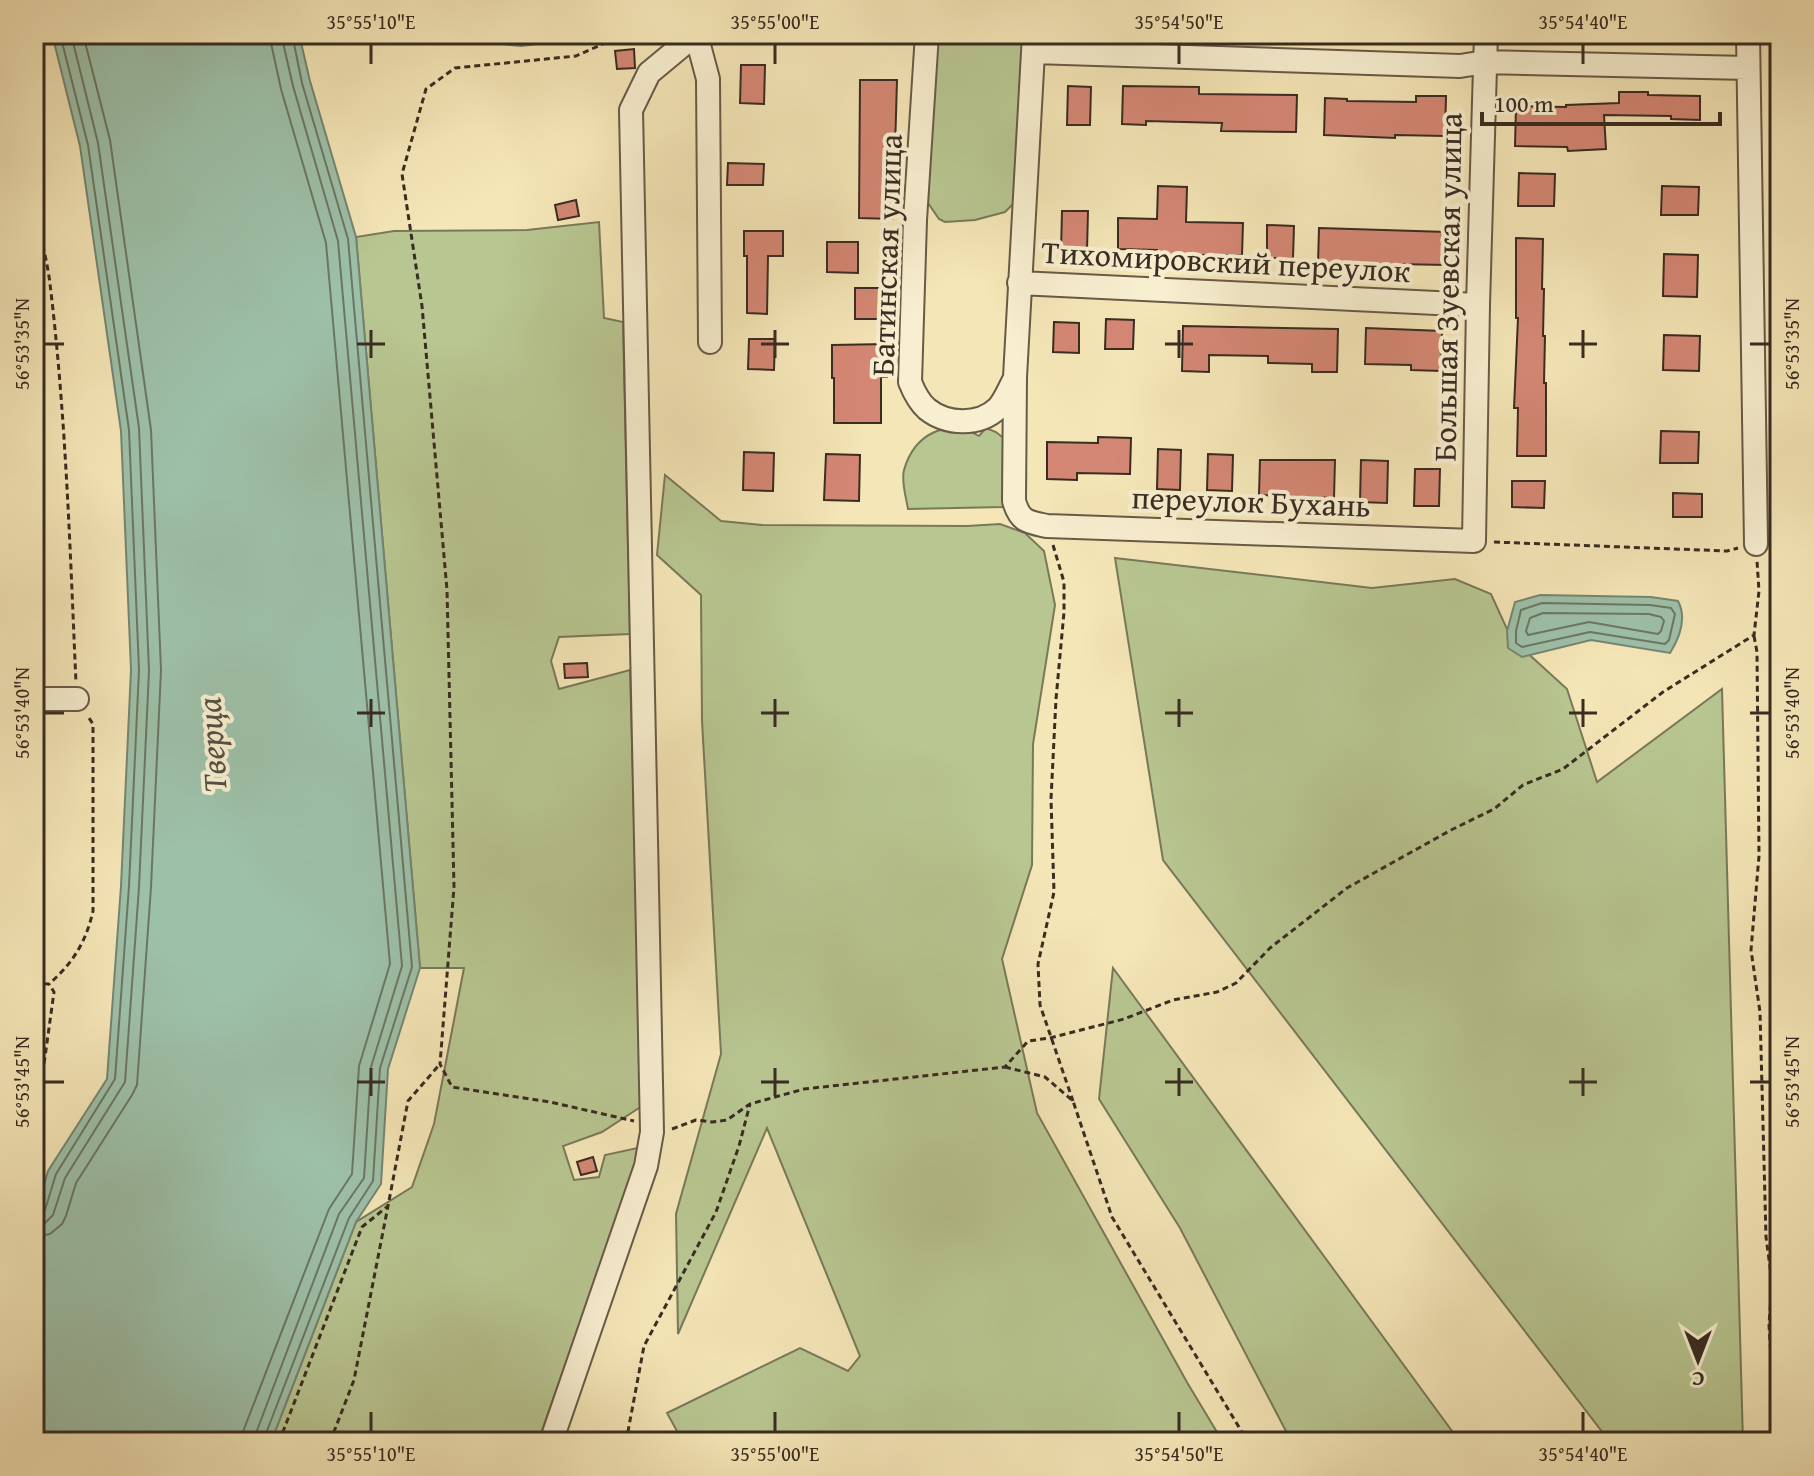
<svg xmlns="http://www.w3.org/2000/svg" width="1814" height="1476" font-family="'Gentium Book Plus',serif">
  <style>
    .green { fill: #b8c691; stroke: #78795a; stroke-width: 2 }
    .water { fill: #9dc0a8; stroke: #758572; stroke-width: 2 }
    .lines { fill: none; stroke-linecap: round; stroke-linejoin: round }
    .shore { stroke: #6b7665; stroke-width: 2 }
    .canal { stroke: #9dc0a8; stroke-width: 16 }
    .building { fill: #d48774; stroke: #392c22; stroke-width: 2 }
    .minor-casing { stroke: #685a47; stroke-width: 26 }
    .path { stroke: #392c22; stroke-width: 3; stroke-dasharray: 6 4; stroke-linecap: butt }
    .minor { stroke: #f8efd0; stroke-width: 22 }
    .ticks { fill: none; stroke: #392c22; stroke-width: 3 }
    .labels { text-anchor: middle; dominant-baseline: central; stroke-width: 8; stroke-linejoin: round; paint-order: stroke }
    .street-label { font-size: 32px; fill: #392c22; stroke: #f8efd0 }
    .water-label { font-size: 34px; font-style: italic; fill: #525144; stroke: #f8efd0 }
    .neatline { fill: none; stroke: #392c22; stroke-width: 3 }
    .ticks-label { font-size: 20px; text-anchor: middle; fill: #392c22 }
  </style>
  <rect width="100%" height="100%" fill="#f5e6b7"/>
  <filter id="stains"><feTurbulence type="fractalNoise" baseFrequency=".0025" numOctaves="4"/><feColorMatrix values="0 0 0 0 .2 0 0 0 0 .09 0 0 0 0 .02 0 0 0 .5 -.17"/></filter>
  <radialGradient id="worn" r=".72"><stop offset=".6" stop-color="#630" stop-opacity="0"/><stop offset="1" stop-color="#630" stop-opacity=".3"/></radialGradient>
  <path class="green" d="M935 34H1026L1021 196 1005 212 975 220 945 222 939 219 928 203Z
    M599 222 604 318 623 322 630 634 559 637 551 661 559 689 630 670 642 1106 602 1132 563 1146 574 1180 599 1177 605 1155 642 1147 538 1442H271L356 1222 412 1187 434 1124 464 968H420L356 237 394 231 527 230Z
    M986 428 996 432 1006 440 1003 507 908 509C906 497 901 481 904 470 914 435 946 417 979 436Z
    M665 475 721 521 762 525 967 526 1000 524 1025 533 1044 551 1055 605 1033 744 1032 865 1002 959 1037 1113 1188 1384 1223 1442H683L667 1413 800 1348 848 1371 860 1356 767 1128 678 1334 676 1214 721 1054 702 721 701 595 657 555Z
    M1115 558 1372 588 1455 579 1491 594 1511 638 1567 689 1597 782 1722 689 1743 1442H1610L1163 860Z
    M1113 968 1460 1442H1286L1288 1435 1180 1228 1099 1099Z"/>
  <path class="water" d="M52 34H299L310 81 356 237 420 968 388 1069 381 1184 356 1222 271 1442H34V1220L48 1171 107 1079 121 886 131 670 121 431 80 146Z
    M504 34H564L562 41 521 46 502 44Z
    M1540 595 1651 597 1678 601C1687 618 1680 637 1670 653L1591 640 1522 657 1508 648 1507 631 1515 602Z"/>
  <g class="lines">
    <path class="shore" d="M1542 603 1650 605 1671 608 1675 614 1669 640 1665 644 1590 632 1522 647 1516 643V631L1521 610Z
      M1543 613 1649 614 1661 617 1664 621 1661 631 1658 634 1589 622 1528 635 1526 631 1530 618Z
      M34 1215 40 1214 45 1210 56 1174 115 1079 129 886 139 670 129 430 88 145 60 34
      M34 1225 45 1223 53 1215 65 1178 125 1082 139 887 149 671 139 428 98 143 71 34
      M34 1237 50 1234 62 1224 66 1216 76 1183 132 1095 137 1085 151 887 161 670 151 430 110 140 83 34
      M242 1442 244 1429 329 1209 352 1174 359 1066 390 964 326 243 281 89 269 34
      M254 1442 256 1433 339 1214 364 1178 371 1067 402 966 338 241 293 86 281 34
      M265 1442V1436L349 1218 373 1181 380 1068 412 967 348 239 302 83 292 34"/>
    <path class="canal" d="M1778 34 1780 264"/>
  </g>
  <path class="building" d="M634 49 635 68 617 69 615 51Z
    M741 65H765L764 104 740 103Z
    M860 80H897L893 219 859 218Z
    M1068 86 1091 87 1090 125H1067Z
    M1123 86 1199 87V94L1297 95 1296 132 1221 131 1222 123 1146 121V125L1122 124Z
    M1619 92H1648V95L1700 96V120L1671 119V116L1604 115 1606 149 1568 151 1567 147 1515 146 1516 106 1566 107V105L1619 103Z
    M1416 96H1446L1445 136 1395 135V138L1324 135 1325 98 1347 99V101L1416 102Z
    M728 163 764 164 763 185H727Z
    M1519 173 1555 174 1554 206H1518Z
    M1158 186 1187 187 1186 222 1243 223 1242 255H1157V250L1118 249V218L1157 219Z
    M1662 186 1699 187 1698 215H1661Z
    M576 200 579 216 558 220 555 205Z
    M1062 211H1088L1087 251H1061Z
    M1267 225 1294 226 1293 258H1267Z
    M1319 228 1447 232 1446 265 1395 264 1394 266 1318 264Z
    M744 231H783V256H768L767 314 747 313V256H744Z
    M1516 238 1543 239 1542 289H1544L1543 336H1545L1544 383H1546V456H1517L1518 408H1514L1518 318H1516Z
    M827 242H858V273L827 272Z
    M1664 254 1698 255 1697 297 1663 296Z
    M855 288H892V319H855Z
    M1106 319 1134 320 1133 349H1105Z
    M1054 322 1079 323V353L1053 352Z
    M1183 326 1338 329 1337 372H1312V364L1268 363V356L1209 355V372L1182 371Z
    M1366 328 1442 331 1441 371 1411 370V365L1365 364Z
    M1664 335 1700 336 1699 371 1663 370Z
    M749 339H775L774 370 748 369Z
    M886 344 887 377H881V423H834V378H832V345Z
    M1661 431 1699 432 1698 463H1660Z
    M1098 437 1131 438 1130 474 1077 473V480L1047 479V442L1098 443Z
    M1158 449 1181 450 1180 490 1157 489Z
    M744 452 774 453 773 491 743 490Z
    M826 454 860 455 859 501 824 500Z
    M1208 454 1233 455 1232 491 1207 490Z
    M1260 460H1335L1334 498 1259 495Z
    M1361 460 1388 461 1387 503 1360 502Z
    M1415 469H1440L1439 506H1414Z
    M1512 481H1545L1544 508 1512 507Z
    M1673 493 1702 494V517H1673Z
    M587 663 588 677 565 678 564 664Z
    M593 1157 597 1171 581 1175 577 1162Z"/>
  <g class="lines">
    <defs>
      <path id="minor" d="M696 34 708 79 710 342
        M927 34 915 220 910 382C914 392 919 402 927 409 947 425 979 426 998 408 1005 400 1009 389 1014 380
        M1034 34 1015 377 1014 501C1020 522 1028 522 1047 526L1474 541 1478 305 1486 34
        M1748 34 1756 544
        M1034 52 1460 66 1485 62 1748 68
        M1019 283 1478 305
        M34 699H77
        M551 1442 646 1166 652 1132 631 110 649 73 696 34"/>
    </defs>
    <use href="#minor" class="minor-casing"/>
    <path class="path" d="M625 34 576 56 455 68 426 89 402 174 422 306 447 590 454 887 440 1064 452 1087 550 1102 634 1121
      M645 34 664 36
      M34 206C39 232 47 258 50 284 66 416 70 550 76 683
      M1494 542 1727 551 1738 548
      M1053 545 1064 582V612L1056 699 1051 799 1054 892 1038 964 1040 1005 1073 1101
      M1754 636 1757 652 1759 856 1751 950 1760 1012 1766 1237 1772 1282 1769 1325 1776 1442
      M34 983 49 984C73 963 86 942 93 911V724L87 715
      M1005 1067 1045 1077 1073 1101 1112 1217 1248 1442
      M34 1101 40 1093 54 992 49 984
      M672 1129 696 1120 712 1122 727 1120 750 1104 804 1089 1005 1067 1028 1041 1050 1038 1124 1019 1173 1000 1217 992 1236 983 1270 948 1347 888 1451 830 1494 809 1523 785 1563 769 1663 692 1754 635 1759 591 1757 561
      M279 1442 362 1227 388 1206 408 1101 440 1064
      M330 1442 354 1380 388 1206
      M626 1442 644 1346 716 1212 739 1146 750 1104"/>
    <use href="#minor" class="minor"/>
  </g>
  <path class="ticks" d="M371 44V64M775 44V64M1179 44V64M1583 44V64M371 330V358M775 330V358M1179 330V358M1583 330V358M44 344H64M357 344H385M761 344H789M1165 344H1193M1569 344H1597M1750 344H1770M371 699V727M775 699V727M1179 699V727M1583 699V727M44 713H64M357 713H385M761 713H789M1165 713H1193M1569 713H1597M1750 713H1770M371 1068V1096M775 1068V1096M1179 1068V1096M1583 1068V1096M44 1082H64M357 1082H385M761 1082H789M1165 1082H1193M1569 1082H1597M1750 1082H1770M371 1412V1432M775 1412V1432M1179 1412V1432M1583 1412V1432"/>
  <g class="labels">
    <g class="street-label">
      <text transform="translate(886 255) rotate(-88)">Батинская улица</text>
      <text transform="translate(1226 261) rotate(3)">Тихомировский переулок</text>
      <text transform="translate(1447 287) rotate(-89)">Большая Зуевская улица</text>
      <text transform="translate(1251 501) rotate(2)">переулок Бухань</text>
    </g>
    <g class="water-label">
      <text transform="translate(211 745) rotate(-94)">Тверца</text>
    </g>
  </g>
  <rect width="1814" height="1476" fill="none" stroke="#f5e6b7" stroke-width="88"/>
  <g transform="translate(1698 1360) rotate(180)" stroke="#f8efd0" stroke-width="6" paint-order="stroke">
  <path d="M0-6L14 30L0 20L-14 30Z" fill="#392c22"/>
  <text y="-12" font-size="22" font-weight="bold" text-anchor="middle" fill="#392c22">С</text>
  </g>
  <path d="M1482 112v12h238v-12" fill="none" stroke="#392c22" stroke-width="4"/>
  <text x="1494" y="112" font-size="24" fill="#392c22" stroke="#f8efd0" stroke-width="6" paint-order="stroke">100 m</text>
  <rect x="44" y="44" width="1726" height="1388" class="neatline"/>
  <g class="ticks-label">
    <text x="371" y="29">35°55'10"E</text>
    <text x="775" y="29">35°55'00"E</text>
    <text x="1179" y="29">35°54'50"E</text>
    <text x="1583" y="29">35°54'40"E</text>
    <text transform="translate(1792 344) rotate(-90)" y="7">56°53'35"N</text>
    <text transform="translate(22 344) rotate(-90)" y="7">56°53'35"N</text>
    <text transform="translate(1792 713) rotate(-90)" y="7">56°53'40"N</text>
    <text transform="translate(22 713) rotate(-90)" y="7">56°53'40"N</text>
    <text transform="translate(1792 1082) rotate(-90)" y="7">56°53'45"N</text>
    <text transform="translate(22 1082) rotate(-90)" y="7">56°53'45"N</text>
    <text x="371" y="1461">35°55'10"E</text>
    <text x="775" y="1461">35°55'00"E</text>
    <text x="1179" y="1461">35°54'50"E</text>
    <text x="1583" y="1461">35°54'40"E</text>
  </g>
  <rect width="100%" height="100%" filter="url(#stains)"/>
  <rect width="100%" height="100%" fill="url(#worn)"/>
</svg>
